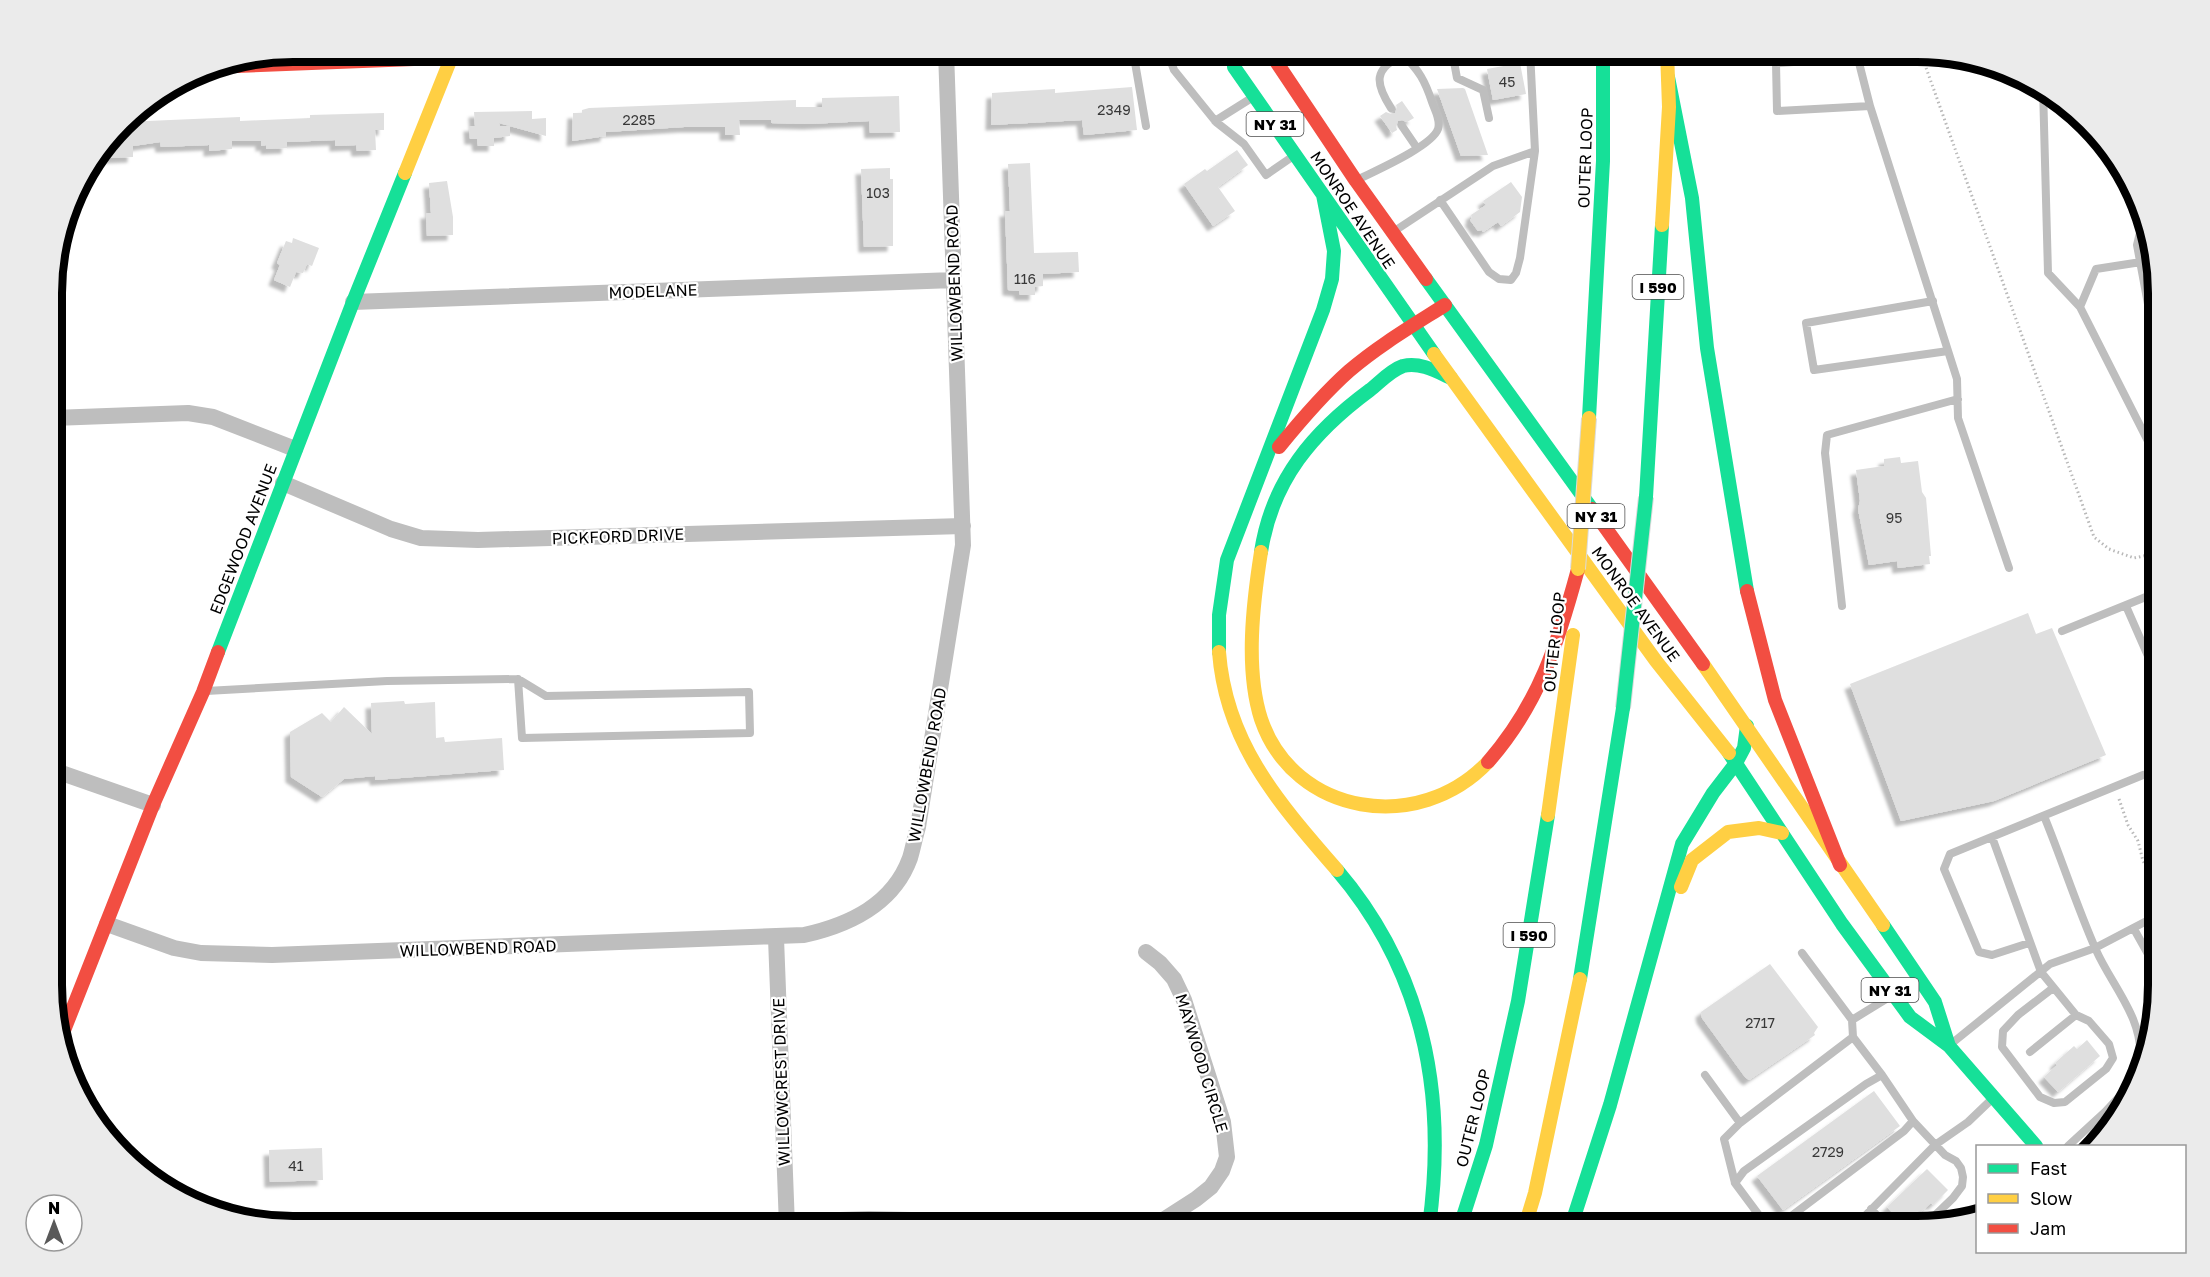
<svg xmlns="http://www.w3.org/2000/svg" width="2210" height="1277" font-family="'Golos Text',sans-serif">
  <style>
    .building { fill: #dfdfdf; filter: url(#shadow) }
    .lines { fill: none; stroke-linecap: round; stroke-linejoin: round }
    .path { stroke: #b9b9b9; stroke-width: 3; stroke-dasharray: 1.5 3; stroke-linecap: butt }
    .lane { stroke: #bebebe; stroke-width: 8 }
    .street { stroke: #bebebe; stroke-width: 16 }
    .fast { stroke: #16e098; stroke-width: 14 }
    .slow { stroke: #ffcf43; stroke-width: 14 }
    .jam { stroke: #f24e42; stroke-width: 14 }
    .fast-bridge-casing { stroke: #dbdbdb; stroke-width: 16; stroke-linecap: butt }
    .slow-bridge-casing { stroke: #dbdbdb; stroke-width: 16; stroke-linecap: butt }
    .fast-bridge { stroke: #16e098; stroke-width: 14 }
    .slow-bridge { stroke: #ffcf43; stroke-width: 14 }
    .labels { text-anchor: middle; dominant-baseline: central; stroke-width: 4.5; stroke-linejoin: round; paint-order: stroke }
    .number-label { font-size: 14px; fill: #383838 }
    .shield { fill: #fff; stroke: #4c4c4c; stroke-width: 1.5 }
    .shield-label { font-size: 15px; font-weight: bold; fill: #000 }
    .street-label { font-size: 16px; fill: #000; stroke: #fff }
    .rim { fill: none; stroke: #000; stroke-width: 8 }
  </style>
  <defs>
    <filter id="shadow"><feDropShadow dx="-5.5" dy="5.5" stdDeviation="1.5" flood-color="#0004"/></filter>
  </defs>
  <rect width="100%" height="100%" fill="#fff"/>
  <path class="building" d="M1520 63 1526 94 1493 100 1487 69Z
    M1132 87 1137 130 1084 135 1082 120 991 125 992 93 1055 89V93Z
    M1463 88 1465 89 1488 155 1461 156 1437 89Z
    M899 96 900 132 870 133 869 121 808 124 771 123V120H739L740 135H725V127H684L606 132V136L572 141 573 113H582V110L589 108 796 100V107H822V98Z
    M1402 101 1414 118 1407 122 1402 120 1398 121 1396 126 1397 130 1392 133 1380 116 1386 112 1391 114 1395 113 1397 108 1396 105Z
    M532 111V119L546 118V136L499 123 500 126H510V136L494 138V146H478L477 139H470L469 126H475L474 112Z
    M384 113V130H375L376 150 357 151 356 145 335 146V140L287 142V148L266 149V145L261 146V141H232V149L209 151V145L161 147 160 142 133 146V157L110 158 109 142 124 122 240 117V121L310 118V115Z
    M1237 150 1248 165 1218 187 1235 211 1213 226 1184 184 1205 169 1207 171Z
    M1030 163 1034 253 1078 252 1079 272 1043 274V286L1035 287V295H1020L1019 291 1008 290 1005 211H1010L1008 164Z
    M890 168V179H893V246L864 247 861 169Z
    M447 181 453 217V235L427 236 426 213H431L429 183Z
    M1511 182 1522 197 1520 212 1501 226 1498 222 1483 232 1482 230 1478 231 1470 220 1472 218 1471 215 1486 205 1483 201Z
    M293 238 319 248 312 266 307 264 303 273 296 272 290 287 274 280 280 265 277 263 286 241 292 243Z
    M1900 457 1901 463 1918 461 1922 492 1926 498 1931 556H1929L1930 564 1898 568 1897 561 1869 565 1858 509 1860 501 1856 470 1884 466V459Z
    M2028 613 2036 634 2052 628 2106 755 1994 801 1901 821 1850 684Z
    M404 701 405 704 435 702 436 738 444 737 445 742 502 738 504 770 375 780V776L344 779 322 797 291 777 290 732 322 713 331 722 344 707 372 734 371 703Z
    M1770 964 1818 1027 1814 1033 1815 1035 1749 1080 1745 1077 1702 1018 1701 1012Z
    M2087 1040 2100 1056 2058 1092 2044 1077 2057 1065 2055 1063 2074 1046 2077 1049Z
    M1874 1091 1900 1126 1783 1210 1757 1176Z
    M322 1148 323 1180 270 1182 269 1150Z
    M1927 1169 1948 1190 1933 1205 1931 1203 1905 1226 1887 1207Z"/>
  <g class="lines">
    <path class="path" d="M1920 51 2094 537 2109 549 2134 558 2158 553
      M2145 752 2158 747
      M2119 799 2128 825 2138 841 2143 861 2151 873 2158 893"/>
    <path class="lane" d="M1133 51 1146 126
      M1167 51 1174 70 1216 122 1244 144 1266 175 1292 157
      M1452 51 1457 78 1483 90 1489 118
      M1856 51 1870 106 1957 379 1958 418 2009 568
      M1857 58 1776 63 1777 111 1870 106
      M1489 61 1522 56 1530 59
      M2043 88 2048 273 2080 307
      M1391 108C1375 83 1373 69 1403 55
      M1215 121 1250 99
      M1402 126 1417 148
      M1359 179C1377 170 1432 146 1438 129 1441 120 1435 111 1432 102 1425 81 1419 70 1403 55L1402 51
      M1440 200 1489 272 1499 279 1511 280 1516 273 1520 258 1535 151
      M2145 212 2137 245 2150 315 2158 350
      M1396 230 1493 166 1535 151 1530 51
      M2141 262 2096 269 2080 307 2156 457H2158
      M1933 301 1806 323 1814 370 1948 351
      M1842 606 1825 453 1827 435 1958 399
      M2126 606 2158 679
      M2062 631 2158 592
      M206 691 387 681 518 679 546 696 749 692 750 733 522 738 518 679
      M2044 816C2062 860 2077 907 2096 950 2112 986 2144 1019 2140 1060
      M1992 837 2041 972 2076 1015 2089 1021 2109 1044 2113 1058 2106 1069 2065 1102 2054 1103 2040 1097 2002 1047 2003 1031 2018 1015 2053 988
      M2134 929 2158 972
      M2029 943 1992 955 1979 952 1944 869 1950 854 2143 775
      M1802 953 1852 1020 1891 996
      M1853 1037 1882 1075
      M1951 1044 2050 964 2095 948 2158 915
      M2030 1052 2076 1015
      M1705 1075 1740 1123 1853 1037 1852 1020
      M1913 1121 1945 1155 1956 1161 1961 1168 1963 1177 1962 1186 1953 1198 1924 1226
      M1740 1123 1724 1139 1735 1183 1767 1226
      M2068 1146 2105 1112 2134 1081
      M1735 1183 1744 1171 1866 1084 1882 1075 1913 1121 1904 1131 1778 1226
      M1871 1209 1887 1226
      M1855 1226 1935 1145 1968 1122 1991 1100"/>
    <path class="street" d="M353 302 954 280
      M53 418 188 413 213 417 295 449
      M283 483 391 529 421 538 478 540 963 526
      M53 770 153 805
      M107 924 174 948 201 953 272 955 804 935C849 925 893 905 910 858 913 848 915 837 918 827L963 545 946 51
      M776 938 787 1226
      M1146 952 1160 963 1174 979 1184 1000 1223 1122 1227 1157 1222 1171 1211 1187 1196 1199 1154 1226
      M665 1226 869 1219 911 1220 949 1226"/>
    <path class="fast" d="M1234 51V67L1434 354
      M1668 77 1692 198 1707 348 1747 591
      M1426 279 1592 509
      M1589 418 1603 161V51
      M1646 497 1662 225
      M1261 552C1272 480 1313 432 1370 390 1380 382 1391 370 1403 366 1420 362 1436 371 1451 378
      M218 652 353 302 405 173
      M1219 652V615L1227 560 1323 310 1332 279 1334 251 1323 195
      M1729 753 1842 924 1910 1017 1949 1046 2036 1146
      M1337 870C1424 972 1447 1096 1429 1226
      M1883 925 1935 1002 1949 1046
      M1580 979 1623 708
      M1460 1226 1486 1145 1518 1001 1548 815
      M1571 1226 1610 1105 1682 844 1713 793 1736 763 1744 748 1747 726"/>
    <path class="slow" d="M405 173 454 51
      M1662 225 1669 107 1667 51
      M1434 354 1656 661 1729 753
      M1261 552C1253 603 1245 669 1261 719 1294 816 1419 835 1488 762
      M1219 652C1226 744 1279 803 1337 870
      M1703 664 1883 925
      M1548 815 1573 635
      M1681 887 1692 860 1728 832 1759 828 1782 833
      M1525 1226 1535 1193 1580 979"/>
    <path class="jam" d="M1269 51 1356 181 1426 279
      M211 67 620 51
      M1279 447C1301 420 1323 394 1349 371 1378 346 1412 326 1445 305
      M1592 509 1703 664
      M1747 591 1775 700 1840 865
      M1488 762C1539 704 1558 643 1578 569
      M61 1038 153 805 203 692 218 652"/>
    <defs>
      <path id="fast-bridge" d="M1623 708 1646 497"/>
      <path id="slow-bridge" d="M1578 569 1589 418"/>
    </defs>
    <use href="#fast-bridge" class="fast-bridge-casing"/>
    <use href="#slow-bridge" class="slow-bridge-casing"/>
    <use href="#fast-bridge" class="fast-bridge"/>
    <use href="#slow-bridge" class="slow-bridge"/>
  </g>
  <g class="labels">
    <g class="number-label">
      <text x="1507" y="81">45</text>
      <text x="1114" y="109">2349</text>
      <text x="639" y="119">2285</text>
      <text x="878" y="192">103</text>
      <text x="1025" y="278">116</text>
      <text x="1894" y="517">95</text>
      <text x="1760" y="1022">2717</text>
      <text x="1828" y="1151">2729</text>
      <text x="296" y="1165">41</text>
    </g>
    <g class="shield">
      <rect x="1246.5" y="112" width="57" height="24" rx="4.5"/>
      <rect x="1632.5" y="275" width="51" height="24" rx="4.5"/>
      <rect x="1567.5" y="504" width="57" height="24" rx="4.5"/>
      <rect x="1503.5" y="923" width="51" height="24" rx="4.5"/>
      <rect x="1861.5" y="978" width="57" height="24" rx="4.5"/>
    </g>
    <g class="shield-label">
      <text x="1275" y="124">NY 31</text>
      <text x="1658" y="287">I 590</text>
      <text x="1596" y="516">NY 31</text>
      <text x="1529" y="935">I 590</text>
      <text x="1890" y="990">NY 31</text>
    </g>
    <g class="street-label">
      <text transform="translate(1585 158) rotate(-88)">OUTER LOOP</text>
      <text transform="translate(1353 210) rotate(56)">MONROE AVENUE</text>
      <text transform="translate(954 283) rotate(-92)">WILLOWBEND ROAD</text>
      <text transform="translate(653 291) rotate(-2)">MODELANE</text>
      <text transform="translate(618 536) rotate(-2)">PICKFORD DRIVE</text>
      <text transform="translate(243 539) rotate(-69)">EDGEWOOD AVENUE</text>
      <text transform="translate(1636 604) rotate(54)">MONROE AVENUE</text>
      <text transform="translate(1554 642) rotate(-84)">OUTER LOOP</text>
      <text transform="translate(927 765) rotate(-80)">WILLOWBEND ROAD</text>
      <text transform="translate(478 948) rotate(-2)">WILLOWBEND ROAD</text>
      <text transform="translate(1202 1063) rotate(73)">MAYWOOD CIRCLE</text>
      <text transform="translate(781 1082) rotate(-92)">WILLOWCREST DRIVE</text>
      <text transform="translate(1473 1118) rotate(-76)">OUTER LOOP</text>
    </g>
  </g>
  <path d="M0 0H2210V1277H0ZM293 62H1917A231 231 0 0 1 2148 293V985A231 231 0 0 1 1917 1216H293A231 231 0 0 1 62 985V293A231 231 0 0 1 293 62Z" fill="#ebebeb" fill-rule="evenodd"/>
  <path class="rim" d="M293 62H1917A231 231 0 0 1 2148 293V985A231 231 0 0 1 1917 1216H293A231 231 0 0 1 62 985V293A231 231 0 0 1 293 62Z"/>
  <rect x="1976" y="1145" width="210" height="108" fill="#ffffff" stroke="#999999" stroke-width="1.5"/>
  <rect x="1988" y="1164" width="30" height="9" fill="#16e098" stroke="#999999" stroke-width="1.5"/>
  <text x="2030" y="1175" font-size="18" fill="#000000">Fast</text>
  <rect x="1988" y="1194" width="30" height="9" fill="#ffcf43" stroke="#999999" stroke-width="1.5"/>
  <text x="2030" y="1205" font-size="18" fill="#000000">Slow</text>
  <rect x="1988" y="1224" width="30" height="9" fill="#f24e42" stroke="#999999" stroke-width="1.5"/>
  <text x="2030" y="1235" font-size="18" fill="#000000">Jam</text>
  <g transform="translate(54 1223)"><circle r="28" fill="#ffffff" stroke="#999999" stroke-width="1.5"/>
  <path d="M0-4.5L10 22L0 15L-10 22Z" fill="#595959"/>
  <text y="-9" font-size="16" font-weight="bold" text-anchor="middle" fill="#000000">N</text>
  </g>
</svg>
